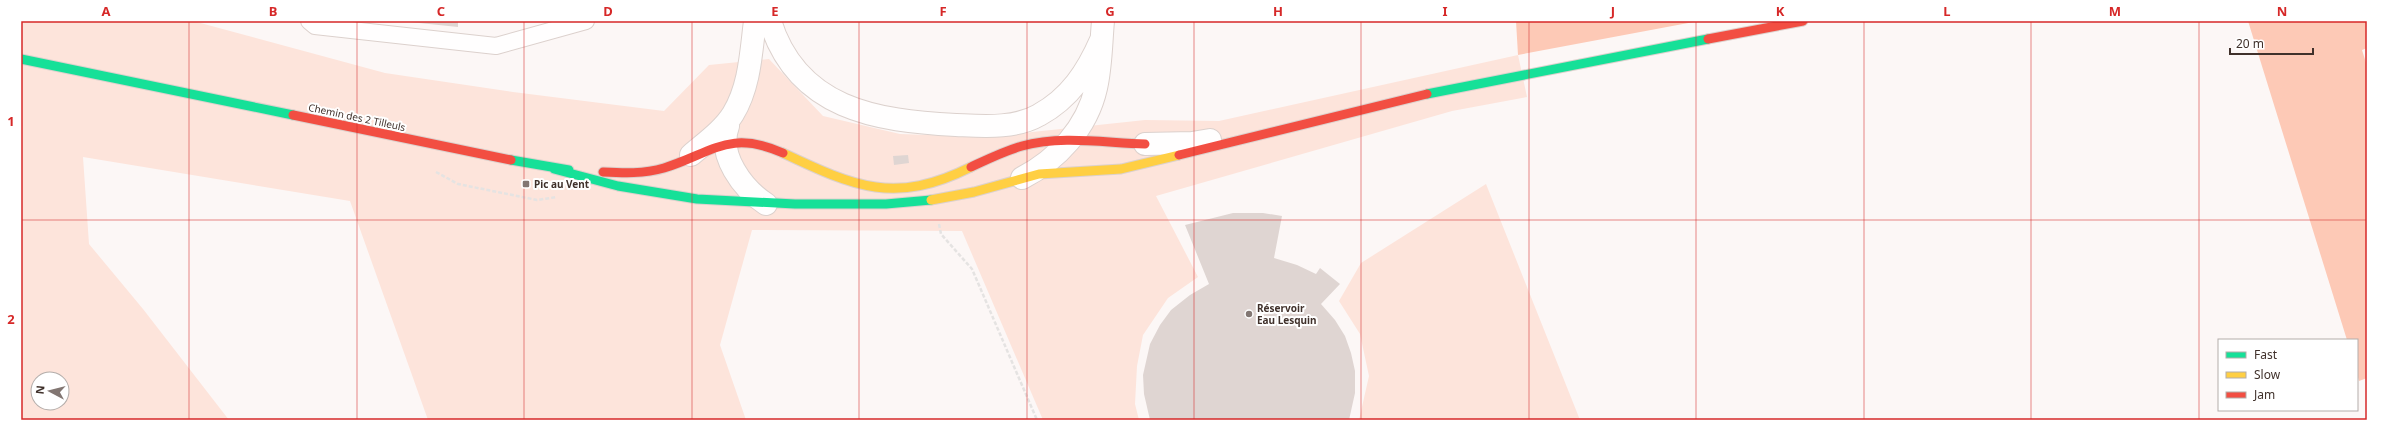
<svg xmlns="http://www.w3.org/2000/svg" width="2388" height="441" font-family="'Noto Sans',sans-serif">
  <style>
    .green { fill: #fde4db; fill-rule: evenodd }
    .forest { fill: #fdc9b6 }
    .building { fill: #dfd5d2 }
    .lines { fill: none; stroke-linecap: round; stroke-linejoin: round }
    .lane-casing { stroke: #dcd1cd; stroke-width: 18 }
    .street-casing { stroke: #dcd1cd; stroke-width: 24 }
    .fast-casing { stroke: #dcd1cd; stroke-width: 11 }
    .slow-casing { stroke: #dcd1cd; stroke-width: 11 }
    .jam-casing { stroke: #dcd1cd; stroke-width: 11 }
    .path { stroke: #e5e3e2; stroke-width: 2.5; stroke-dasharray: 4 2; stroke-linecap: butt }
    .lane { stroke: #fffefe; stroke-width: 16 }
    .street { stroke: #fffefe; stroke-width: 22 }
    .fast { stroke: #16e098; stroke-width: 9 }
    .slow { stroke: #ffcf43; stroke-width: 9 }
    .jam { stroke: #f24e42; stroke-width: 9 }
    .grid { fill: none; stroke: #d62828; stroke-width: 1; stroke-opacity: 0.55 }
    .poi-dot { fill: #827672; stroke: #fff; stroke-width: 1.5 }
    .labels { text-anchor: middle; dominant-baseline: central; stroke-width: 4; stroke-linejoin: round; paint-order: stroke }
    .street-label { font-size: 10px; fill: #40312b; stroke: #fff }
    .poi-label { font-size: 10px; font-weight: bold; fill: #40312b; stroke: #fff; text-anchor: start }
    .neatline { fill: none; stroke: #d62828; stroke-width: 1.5 }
    .grid-label { font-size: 13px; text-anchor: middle; font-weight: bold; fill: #d62828 }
  </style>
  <rect width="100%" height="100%" fill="#fcf7f6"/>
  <path class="green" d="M21 21H193L385 73 513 92 664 111 709 65 769 59 823 116 900 134 985 137 1145 120 1219 121 1518 55 1527 97 1452 111 1156 196 1198 277 1168 298 1143 335 1137 366 1135 404 1139 420H1043L962 231 752 230 720 345 746 420H428L350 201 83 157 89 244 143 309 229 420H21ZM38 379H62V403H38Z
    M1486 184 1580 420H1359L1369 376 1360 334 1339 301 1361 263Z"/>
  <path class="forest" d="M1516 21H1699L1518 55Z
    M2248 21H2367V48L2362 50 2367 66V378L2359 381 2357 374V340H2347Z"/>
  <path class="building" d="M400 21H458V27Z
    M908 155 909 163 894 165 893 156Z
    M1233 213H1263L1282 216 1274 258 1297 265 1316 274 1320 268 1340 284 1321 304 1335 320 1345 336 1351 353 1355 371V393L1349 420H1150L1144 394 1143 375 1150 344 1160 325 1171 310 1190 295 1209 284 1185 225Z"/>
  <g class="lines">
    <defs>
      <path id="lane" d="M309 21 315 26 496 46 586 21"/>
      <path id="street" d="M770 21C797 109 876 121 956 125 982 126 1015 129 1039 115 1070 98 1087 72 1101 40
        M728 126C717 155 743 189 766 204
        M1145 144 1192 143 1210 140
        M691 155C706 142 723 130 733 114 750 86 751 52 755 21
        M1022 178C1057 160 1087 128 1096 88 1101 67 1101 43 1103 21"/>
      <path id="fast" d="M21 59 293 115
        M1427 94 1708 39
        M511 160 569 170
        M554 169 618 186 697 199 795 204H886L931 200"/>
      <path id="slow" d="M783 153C855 187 895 205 971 167
        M931 200 974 192 1039 174 1121 169 1179 155"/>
      <path id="jam" d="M1708 39 1803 21
        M293 115 511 160
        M1179 155 1427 94
        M971 167C988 159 1004 151 1022 146 1062 135 1105 143 1145 144
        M603 172C623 173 644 174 664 168 712 153 729 129 783 153"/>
    </defs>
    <use href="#lane" class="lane-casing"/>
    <use href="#street" class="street-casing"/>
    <use href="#fast" class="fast-casing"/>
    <use href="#slow" class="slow-casing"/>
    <use href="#jam" class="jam-casing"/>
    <path class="path" d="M436 172 458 184 537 200 557 197
      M939 224 941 234 972 269 1037 420"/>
    <use href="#lane" class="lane"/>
    <use href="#street" class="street"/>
    <use href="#fast" class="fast"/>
    <use href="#slow" class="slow"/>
    <use href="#jam" class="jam"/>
  </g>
  <path class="grid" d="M189 21V420M357 21V420M524 21V420M692 21V420M859 21V420M1027 21V420M1194 21V420M1361 21V420M1529 21V420M1696 21V420M1864 21V420M2031 21V420M2199 21V420M21 220H2367"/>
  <g class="poi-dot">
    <rect x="522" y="180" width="8" height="8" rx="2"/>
    <circle cx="1249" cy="314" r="4"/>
  </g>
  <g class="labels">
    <g class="street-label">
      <text transform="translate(357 117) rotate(12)">Chemin des 2 Tilleuls</text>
    </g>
    <g class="poi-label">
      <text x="534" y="184">Pic au Vent</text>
      <text x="1257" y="308">Réservoir<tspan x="1257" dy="12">Eau Lesquin</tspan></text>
    </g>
  </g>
  <rect width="2388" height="441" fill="none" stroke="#ffffff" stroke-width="44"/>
  <rect x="2218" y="339" width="140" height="72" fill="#ffffff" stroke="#b3adaa"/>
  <rect x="2226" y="352" width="20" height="6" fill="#16e098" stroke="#b3adaa"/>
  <text x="2254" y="359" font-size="12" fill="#40312b">Fast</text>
  <rect x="2226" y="372" width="20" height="6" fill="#ffcf43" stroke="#b3adaa"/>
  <text x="2254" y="379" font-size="12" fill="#40312b">Slow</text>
  <rect x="2226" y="392" width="20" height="6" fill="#f24e42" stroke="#b3adaa"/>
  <text x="2254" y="399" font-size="12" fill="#40312b">Jam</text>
  <g transform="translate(50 391) rotate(277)"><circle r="19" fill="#ffffff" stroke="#b3adaa"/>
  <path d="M0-3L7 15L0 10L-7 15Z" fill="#827672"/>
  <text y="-6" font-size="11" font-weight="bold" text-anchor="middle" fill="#40312b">N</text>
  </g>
  <path d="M2230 48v6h83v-6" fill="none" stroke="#40312b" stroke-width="2"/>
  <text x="2236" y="48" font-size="12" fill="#40312b" stroke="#ffffff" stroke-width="3" paint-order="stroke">20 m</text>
  <rect x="22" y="22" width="2344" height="397" class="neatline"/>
  <g class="grid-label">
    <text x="106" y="16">A</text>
    <text x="273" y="16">B</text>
    <text x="441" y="16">C</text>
    <text x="608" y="16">D</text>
    <text x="775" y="16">E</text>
    <text x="943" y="16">F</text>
    <text x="1110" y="16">G</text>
    <text x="1278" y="16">H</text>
    <text x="1445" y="16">I</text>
    <text x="1613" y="16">J</text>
    <text x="1780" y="16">K</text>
    <text x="1947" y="16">L</text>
    <text x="2115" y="16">M</text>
    <text x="2282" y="16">N</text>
    <text x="11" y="126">1</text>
    <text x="11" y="324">2</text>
  </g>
</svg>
